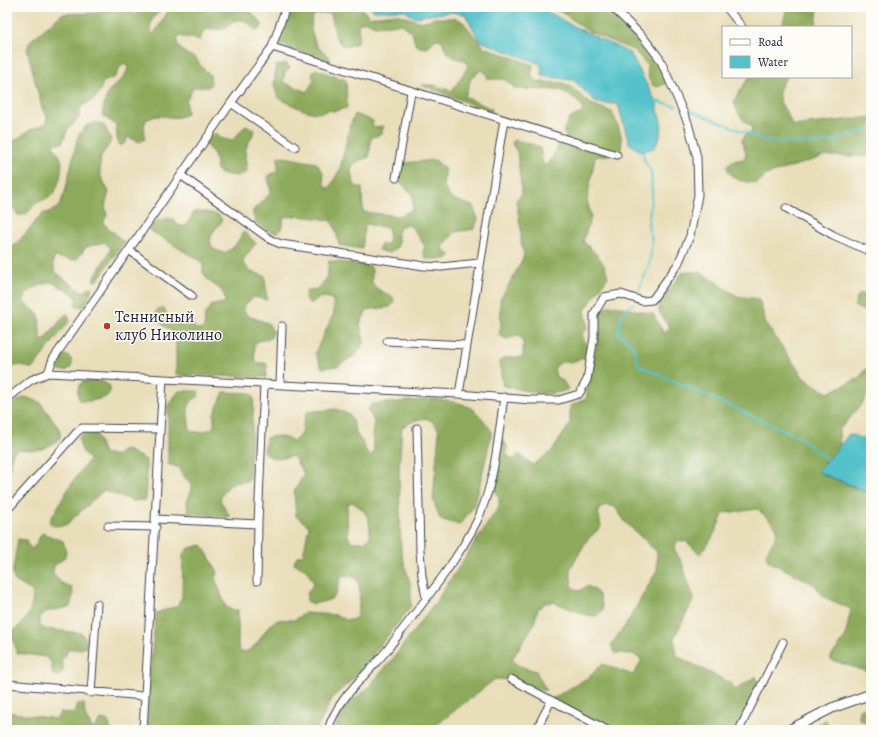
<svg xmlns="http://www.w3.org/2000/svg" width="878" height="737" font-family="Alegreya,serif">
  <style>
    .forest { fill: #8daa5c; stroke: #58664c; fill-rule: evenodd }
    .water { fill: #54c2cb; stroke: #3b7283 }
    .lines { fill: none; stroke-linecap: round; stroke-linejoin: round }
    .stream { stroke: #54c2cb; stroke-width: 2 }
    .street-casing { stroke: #403e4e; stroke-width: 9 }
    .secondary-casing { stroke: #403e4e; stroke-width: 11 }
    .street { stroke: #fff; stroke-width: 7 }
    .secondary { stroke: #fff; stroke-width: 9 }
    .poi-dot { fill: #c8321e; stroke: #fdfcf7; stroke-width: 1.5 }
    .labels { text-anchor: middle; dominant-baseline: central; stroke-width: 3; stroke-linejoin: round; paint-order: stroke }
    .poi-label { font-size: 16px; fill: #22223b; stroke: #fdfcf7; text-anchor: start }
  </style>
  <rect width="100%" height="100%" fill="#fdfcf7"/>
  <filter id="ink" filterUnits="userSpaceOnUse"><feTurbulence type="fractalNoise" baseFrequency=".025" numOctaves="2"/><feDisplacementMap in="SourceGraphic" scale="8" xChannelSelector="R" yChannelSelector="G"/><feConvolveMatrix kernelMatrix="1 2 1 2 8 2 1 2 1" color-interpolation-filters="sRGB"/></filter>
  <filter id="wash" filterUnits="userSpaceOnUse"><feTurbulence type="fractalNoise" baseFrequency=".012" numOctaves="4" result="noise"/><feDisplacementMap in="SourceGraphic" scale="16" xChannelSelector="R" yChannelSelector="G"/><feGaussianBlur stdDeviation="0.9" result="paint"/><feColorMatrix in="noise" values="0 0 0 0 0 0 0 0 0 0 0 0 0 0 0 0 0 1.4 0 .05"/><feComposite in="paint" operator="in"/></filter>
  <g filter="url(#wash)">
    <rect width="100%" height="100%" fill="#e9deba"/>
    <path class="forest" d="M122 7 137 15 141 7H164C155 16 146 22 153 35L163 20 170 7H252V13L262 24 261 28 257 31C248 23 245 17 233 21 222 37 217 24 203 31L200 40 179 36C172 47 187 55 196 58L200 65 210 75 211 84 208 87H194L186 101 187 114C169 123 164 110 146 120L144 126 145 139 140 142 128 137 125 143 120 146 117 140 116 125 102 115C104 107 105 96 110 90 118 81 124 81 128 68L126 63 121 65 115 77 103 82C99 96 94 101 81 106L79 118 68 129 62 143H53C54 150 59 153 61 159 64 165 58 190 53 194 48 199 40 200 34 205 28 211 29 216 18 215L11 205 7 206V146L30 130 46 124 47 116 42 108 27 49 30 41 62 14 97 13 105 8Z
      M293 7H360L370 17 396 14 421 22 436 18H454L462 21 484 47 533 65 531 76 538 82 563 83 571 87 591 104 612 112C618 126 625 138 620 153L595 157 587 200 591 217 583 241C594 252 605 261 608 277L585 310 588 327 582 334 585 343 591 349 589 357 570 362H561L554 368 556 377 563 381 568 389C549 399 523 389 503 386L499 362 504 358 523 357V340L518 336 506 339 499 335 501 327 500 300 522 261 524 255 521 242V229L516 200 522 194 517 152 512 144 514 140 529 143 540 148 543 165 549 164 559 145 566 137 563 131 570 118 582 113 583 107 574 98 560 90 516 89 504 79H488L486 73 481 70 471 78 465 97 492 109 491 112 422 85H434L452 91 468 66 466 60C452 59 446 54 442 40L436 39 427 48 420 47 415 44 412 32 402 24 375 26 364 21 358 24 359 37 357 43C332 56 336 25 330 13L317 14 312 17 311 29 316 45 331 59H320L315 56 277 44 274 40 287 8Z
      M546 7H586L593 10 612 13 647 44 665 71 667 82C651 95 647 78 647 65L635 51 588 31 562 12Z
      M787 7H818L816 27H782Z
      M286 63 290 68 285 72 283 82 307 92 314 80 312 75 315 69 346 80 347 108 334 111 328 110C314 119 292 104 278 98L274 85 276 66Z
      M749 77H787C768 101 787 104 792 126L871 117V154L867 156H825L766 175 757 183C743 182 729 181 727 165L732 161 744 159 746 153 742 140 745 135 752 132V127C743 122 736 111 734 101Z
      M355 114 373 121 372 127 384 126 381 134 371 138 369 157C349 164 348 167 355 186L362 188 363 212 399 216 413 210V195L400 182V169L403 163 435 160 446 170 443 185 450 198 473 206 478 219 474 229 455 232 443 247 446 253 451 255 446 259H426L423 253 425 246 412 227 406 225 400 227 398 234V246L390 253 378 250 381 244H388L389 228 365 224 362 249 339 245 336 231 331 220 298 216 284 217 281 229 276 233C264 229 252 225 253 210L271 193 268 176 278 171V156L316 163 323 172 324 185 329 189 340 169 350 126Z
      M93 123H100L105 127 111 139 109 145 101 156 100 163V175L109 192 105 206 107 215 103 223 124 242 97 281 93 280 111 249 105 242 86 247 78 258 74 260 55 257 53 262 55 272 79 290 84 292 90 287 92 288 87 303 82 307 75 305 77 299 74 294 51 282C39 285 25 290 23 302L39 314C40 323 39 334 42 342L67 313 70 320 32 369 22 365 7 367V250L20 240 42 214 54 210 59 206 65 192 78 136 86 126Z
      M246 125 255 130 245 150 247 172 237 176 221 174 217 169 214 154 205 144 206 137 217 133 220 138 232 141Z
      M194 212H206L219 215 222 221C215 230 206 237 213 249L224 253 233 248 244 232 256 243 245 257 243 263 251 272 265 276 267 300 254 297 245 305 244 311 248 316 268 323 273 332 271 338 258 341 254 346 255 362 267 364 266 377 176 375V335L153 317 158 309 164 308 169 320 180 324 187 319 198 330 204 328 205 315 212 305 225 303C226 285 208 287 203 272 203 270 203 265 203 263L148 229 158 220 171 218 180 226H186Z
      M329 261 370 266C374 272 371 275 372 282 374 289 387 294 393 297L394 303 390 307 367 310 360 324 364 342 357 354 338 366 322 368 315 353 334 313 333 300C324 294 319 298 310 304L305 298 306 292 320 288 327 277Z
      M683 272H700L737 296 759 299 766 324 804 378 828 393 859 378 871 363V389L862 404 839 430 840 453 824 462V475L871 494V673L829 659 845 638 851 609 824 597 814 584 768 561 766 553 776 537 777 528 758 509 724 513 712 538 700 554 687 542 678 540 674 548 682 563 694 599 674 638 677 656 730 683 736 690 756 676 758 686 737 730H609L552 699 589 677 602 664 633 675 642 660 633 654 615 653 611 645 627 623 657 570V552L626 523 615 507 606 505 598 510 601 527 587 540 570 569 572 587 579 591 587 586C599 591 601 597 603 610L596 616 587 615 553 602 545 603 538 609 534 624 512 659 519 666 536 671 546 690C528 692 513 678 495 679L435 726 434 730H335L341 710 367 689 392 660 437 600 494 514 499 507V498L494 489 502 438 507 446 506 454 513 460 519 454 533 465 552 451 570 424V406L586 399 598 338 597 318 601 311 608 306H617L653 314 664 334 670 327 659 312V303Z
      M871 291V308L866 312 854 306 859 294H868Z
      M56 363a8 8 0 1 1 16 0a8 8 0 1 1-16 0Z
      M100 380 110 386V392L106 397 91 401H80C76 393 77 389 82 382Z
      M179 391H199L198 397C183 403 189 418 190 431 198 433 207 432 214 427V414L224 392 250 393 254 398 249 479C244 483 240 481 234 483 228 485 222 494 220 500L230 517 188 513 187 501 192 490 191 484 182 474 180 468 168 464V405Z
      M25 397 40 402 60 430V439C42 451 39 451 18 449L12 455 7 481V407Z
      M433 399C465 403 474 404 492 432L475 505 459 525 440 519 433 499 439 431C429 411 419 419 402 427L399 468 401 551 411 587V606L356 676 333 697 316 730H147L149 680 156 613 177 606 182 597 183 554 189 548 202 545 218 572 215 578 226 607 233 610H238V646L240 652C260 653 262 625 278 620 283 619 290 620 295 620L304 613 336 615 346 620H352L357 617C359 603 367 570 342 576 339 581 339 586 337 591 335 601 321 602 313 604L307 601V594L314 583 307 571 294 563 297 556 303 555 309 526 296 516 294 492 304 474 293 456C282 458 271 462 264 451L266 438 278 436 295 441 303 431V425L307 412 336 409 350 415 358 437 362 441 367 453 372 456 374 450 372 436 374 421 368 410 372 404ZM352 502C369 513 370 518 370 538L364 542H351L348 536 347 505Z
      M84 433 96 434 104 453 118 456 121 451 127 450 146 460V500L133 501 104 490 66 525 54 526 49 522 73 481 89 460C83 452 79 447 79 437Z
      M42 533 63 541 66 552 64 558 54 566 53 572 60 582 72 588 73 595 70 607 45 612 40 618 39 624 44 629 82 633 86 640V647L81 649H68L66 655 61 660 64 671 59 676 53 675 51 662 45 657 17 653 12 636 14 630C27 621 35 607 32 591L15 581 12 575 18 539 27 540 28 546 33 549Z
      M78 703 84 704 85 716 93 729 102 719 108 721 111 730H7V712L56 719 61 712 74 714Z
      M871 704V725L859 719V709Z
      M826 720 829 730H805Z"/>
    <path class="water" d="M370 7H540L571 25 630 53 656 102 662 126 659 140 654 148 641 152 629 143 618 104 597 103 573 80 542 76 541 64 480 41 465 14 451 12 414 17 404 10 374 11Z
      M849 434 871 442V493L818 472Z"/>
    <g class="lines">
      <path class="stream" d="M654 101 676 106
        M687 109 767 141 819 144 871 129
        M637 295 650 262 652 239 648 226 652 194 651 171 644 160 643 149
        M634 303C622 312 619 320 619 335 634 343 635 349 638 365L798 436 829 461"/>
    </g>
  </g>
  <g filter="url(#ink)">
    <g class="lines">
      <defs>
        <path id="street" d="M286 7 272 47 617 155
          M726 7 742 27
          M272 47 231 103 295 147
          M182 176 271 240 281 244 424 266 441 267 479 263
          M396 178 411 92
          M786 208 833 235 871 252
          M129 250 192 296
          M387 341 466 345
          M48 373 53 359 231 103
          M280 385 282 326
          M459 394 504 120
          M7 399 31 380 48 373 459 394 531 400H559L579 394 587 380 594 337V314L604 297 621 294 642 301 652 300 678 264 690 236 698 195 697 157 688 123 660 59 643 37 612 7
          M417 428 420 550 422 576 426 598
          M9 508 77 432 82 428 160 429
          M156 519 258 524
          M108 526 156 527
          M257 581 258 524 264 384
          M511 679 607 730
          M7 684 144 696
          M91 693 97 604
          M143 730 163 379
          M328 730C337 698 367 675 387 650 416 611 455 565 477 521 495 483 498 438 504 397
          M536 730 551 701
          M739 730 783 642"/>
        <path id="secondary" d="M789 730 832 708 871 694"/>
      </defs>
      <use href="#street" class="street-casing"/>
      <use href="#secondary" class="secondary-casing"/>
      <use href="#street" class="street"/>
      <use href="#secondary" class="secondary"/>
    </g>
  </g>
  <circle class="poi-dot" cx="107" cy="326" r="4"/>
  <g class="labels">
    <g class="poi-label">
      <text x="115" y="317">Теннисный<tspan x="115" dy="18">клуб Николино</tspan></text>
    </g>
  </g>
  <rect width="878" height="737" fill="none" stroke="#fdfcf7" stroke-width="24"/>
  <rect x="722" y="26" width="130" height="52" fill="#fdfcf7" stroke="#a5a5ac"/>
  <rect x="730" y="39" width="20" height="6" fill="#ffffff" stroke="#a5a5ac"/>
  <text x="758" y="46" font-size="12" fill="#22223b">Road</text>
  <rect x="730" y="56" width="20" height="12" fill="#54c2cb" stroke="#a5a5ac"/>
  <text x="758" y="66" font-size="12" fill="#22223b">Water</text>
</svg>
